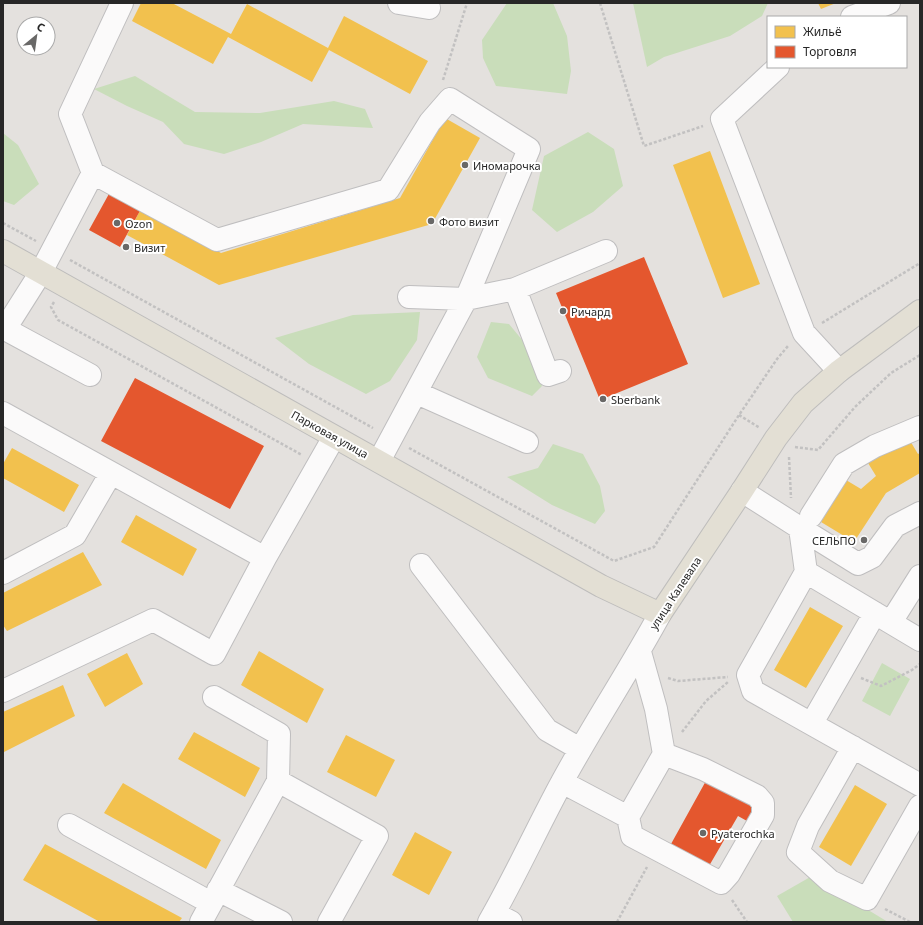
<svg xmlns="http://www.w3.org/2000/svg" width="923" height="925" font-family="'Noto Sans',sans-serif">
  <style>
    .green { fill: #c9ddba }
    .homes { fill: #f2c14e }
    .shops { fill: #e4572e }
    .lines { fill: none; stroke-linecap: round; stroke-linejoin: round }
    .minor-casing { stroke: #bfbebf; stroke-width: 24 }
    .major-casing { stroke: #bebdbc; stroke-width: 24 }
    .path { stroke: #c2c1c1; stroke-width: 2.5; stroke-dasharray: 3 2; stroke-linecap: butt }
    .minor { stroke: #fbfafa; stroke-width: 22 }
    .major { stroke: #e3dfd4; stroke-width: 22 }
    .poi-dot { fill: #696867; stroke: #fff; stroke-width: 1.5 }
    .labels { text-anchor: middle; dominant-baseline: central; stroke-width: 4; stroke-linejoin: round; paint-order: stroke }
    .poi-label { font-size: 11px; fill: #272727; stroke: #fff; text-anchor: start }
    .street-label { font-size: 11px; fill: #272727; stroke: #fff }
  </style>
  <rect width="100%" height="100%" fill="#e4e1de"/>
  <path class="green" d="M507 3H553L567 36 571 71 567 94 496 86 483 58 482 40Z
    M633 3H768L762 16 730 36 664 57 647 67Z
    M135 76 195 112 260 113 334 101 365 109 373 128 303 124 261 142 224 154 184 144 163 122 127 106 94 89Z
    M588 132 614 149 623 186 593 212 557 232 532 210 544 156Z
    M3 133 18 145 39 184 14 205 3 201Z
    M420 312 417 340 390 381 366 394 309 364 275 338 353 315Z
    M491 322 509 324 528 347 542 386 532 396 488 378 477 357Z
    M553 444 583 454 600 486 605 511 595 524 552 505 507 477 538 468Z
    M882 663 910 679 890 716 862 701Z
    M812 876 888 922H793L777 896Z"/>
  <path class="homes" d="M141 3H172L231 34 247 4 328 48 344 16 428 61 410 94 329 50 312 82 228 37 213 64 132 21Z
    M818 3H836L821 9Z
    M445 118 480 138 432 224 219 285 127 235 141 209 221 253 400 198Z
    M710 151 760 284 723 298 673 165Z
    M909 439 918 454 920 453V473L886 493 854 542 821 522 846 480 861 489 876 476 868 463Z
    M12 448 79 485 64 512 3 478V464Z
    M136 515 197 549 183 576 121 542Z
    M83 552 102 585 7 631 3 625V593Z
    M810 607 843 626 806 688 774 670Z
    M259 651 324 689 307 723 241 685Z
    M127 653 143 684 105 707 87 674Z
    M63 685 75 716 4 752 3 712Z
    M194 732 260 768 245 797 178 759Z
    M346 735 395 760 376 797 327 772Z
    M123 783 221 840 206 869 104 813Z
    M855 785 887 804 851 866 819 847Z
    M415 832 452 852 429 895 392 875Z
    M45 844 182 918 179 922H100L23 880Z"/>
  <path class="shops" d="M110 192 141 209 120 247 89 230Z
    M644 257 688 364 600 400 556 293Z
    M135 378 264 446 230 509 101 441Z
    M707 779 756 807 747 821 738 816 709 866 671 844Z"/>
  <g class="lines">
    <defs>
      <path id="minor" d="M399 3 429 8
        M852 17 889 3
        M778 67 722 119 804 333 839 371
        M93 173 70 114 122 3
        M515 289 548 375 560 371
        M409 297 466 299 515 289 606 251
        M90 375 5 329 41 272 93 173 217 240 388 190 430 122 450 99 529 149 466 299 379 461
        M417 393 527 442
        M3 413 265 558 334 437
        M742 491 800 528 806 572 920 640
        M811 516 844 464 875 446 920 427
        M800 528 858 564 872 557 895 526 920 513
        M421 565 547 730 580 749
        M806 572 748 675 753 691 920 785
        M3 573 75 535 111 473
        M891 622 920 576
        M3 691 153 620 214 654 265 558
        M214 697 279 734 278 781
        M812 723 875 613
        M853 747 808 826 798 852 830 881 867 899 920 806
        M562 782 628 817 664 754 656 709 640 652
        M628 817 632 836 721 883 729 874 763 815V803L757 796 703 769 664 754
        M69 825 211 903
        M218 890 281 922
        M494 913 511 922
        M201 922 278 781 377 836 329 922
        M489 922C515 877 537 828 562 782 593 725 629 671 660 614"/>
      <path id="major" d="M3 251 601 586 660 614 742 491 776 438 803 403 839 371 920 311"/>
    </defs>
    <use href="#minor" class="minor-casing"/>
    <use href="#major" class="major-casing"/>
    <path class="path" d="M600 3 644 146 703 126
      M443 80 467 3
      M3 223 36 241
      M70 260 373 428
      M54 302 51 307 58 320 302 455
      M822 323 920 263
      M739 415 760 428
      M795 447 818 450 855 407 891 373 920 355
      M409 448 614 561 654 547 739 415 777 359 788 346
      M789 457 791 498
      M668 678 678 681 728 677
      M861 678 881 686 912 670 920 664
      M682 732 706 701 728 682
      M732 900 747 922
      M885 909 910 922
      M617 922 647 867"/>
    <use href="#minor" class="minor"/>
    <use href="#major" class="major"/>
  </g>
  <g class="poi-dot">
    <circle cx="465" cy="165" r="4"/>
    <circle cx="431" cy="221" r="4"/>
    <circle cx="117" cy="223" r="4"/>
    <circle cx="126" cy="247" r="4"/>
    <circle cx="563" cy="311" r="4"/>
    <circle cx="603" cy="399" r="4"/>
    <circle cx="864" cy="540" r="4"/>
    <circle cx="703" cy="833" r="4"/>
  </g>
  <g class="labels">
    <g class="poi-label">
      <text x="473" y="165">Иномарочка</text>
      <text x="439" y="221">Фото визит</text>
      <text x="125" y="223">Ozon</text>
      <text x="134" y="247">Визит</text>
      <text x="571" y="311">Ричард</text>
      <text x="611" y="399">Sberbank</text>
      <text x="856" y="540" text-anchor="end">СЕЛЬПО</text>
      <text x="711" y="833">Pyaterochka</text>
    </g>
    <g class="street-label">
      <text transform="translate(330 434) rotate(29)">Парковая улица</text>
      <text transform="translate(675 593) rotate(-57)">улица Калевала</text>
    </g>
  </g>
  <rect width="923" height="925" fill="none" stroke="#272727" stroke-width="8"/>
  <rect x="767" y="16" width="140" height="52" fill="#ffffff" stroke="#a9a9a9"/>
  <rect x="775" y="26" width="20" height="12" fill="#f2c14e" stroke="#a9a9a9"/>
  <text x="803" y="36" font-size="12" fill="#272727">Жильё</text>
  <rect x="775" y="46" width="20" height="12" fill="#e4572e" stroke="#a9a9a9"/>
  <text x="803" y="56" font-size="12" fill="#272727">Торговля</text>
  <g transform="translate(36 36) rotate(29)"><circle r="19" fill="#ffffff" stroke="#a9a9a9"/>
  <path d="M0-3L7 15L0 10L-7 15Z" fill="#696867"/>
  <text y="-6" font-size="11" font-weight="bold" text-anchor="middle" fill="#272727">С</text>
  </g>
</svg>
